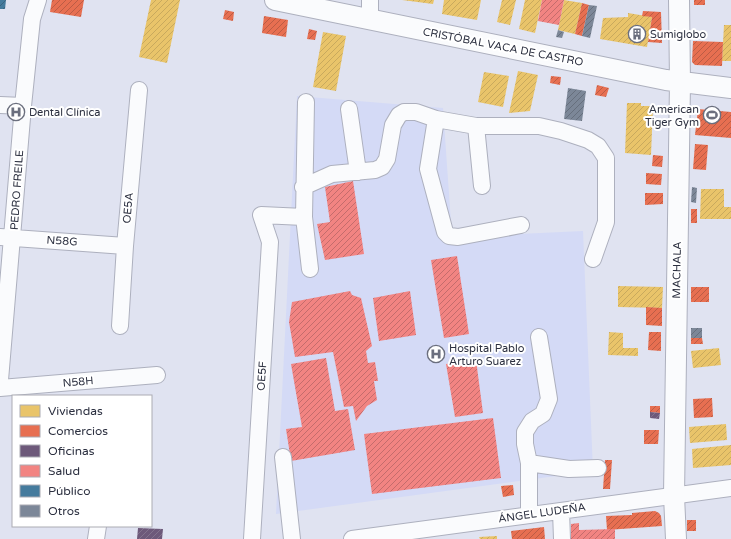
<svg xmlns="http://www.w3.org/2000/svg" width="731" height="539" font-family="'Varela Round',sans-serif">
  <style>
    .built { fill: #d4daf6 }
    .homes { fill: url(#homes-hatch) }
    .shops { fill: url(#shops-hatch) }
    .offices { fill: url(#offices-hatch) }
    .health { fill: url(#health-hatch) }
    .public { fill: url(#public-hatch) }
    .building { fill: url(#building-hatch) }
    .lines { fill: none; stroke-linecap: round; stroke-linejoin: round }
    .minor-casing { stroke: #adb0be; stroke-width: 18 }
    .major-casing { stroke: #adb0be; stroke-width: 22 }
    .minor { stroke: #fafbfd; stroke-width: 16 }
    .major { stroke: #fafbfd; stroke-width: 20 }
    .labels { text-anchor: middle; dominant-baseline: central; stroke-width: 4; stroke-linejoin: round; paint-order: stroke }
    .poi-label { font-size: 11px; fill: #2c3040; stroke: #fff; text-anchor: start }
    .street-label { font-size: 11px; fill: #2c3040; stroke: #fff }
  </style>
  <defs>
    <pattern id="homes-hatch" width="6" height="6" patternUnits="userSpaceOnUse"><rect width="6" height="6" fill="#e9c46a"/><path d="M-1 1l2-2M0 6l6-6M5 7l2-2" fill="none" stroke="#c8a95d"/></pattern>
    <pattern id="shops-hatch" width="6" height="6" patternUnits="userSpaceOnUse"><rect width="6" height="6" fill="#e76f51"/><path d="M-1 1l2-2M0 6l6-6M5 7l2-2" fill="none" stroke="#bb5c45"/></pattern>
    <pattern id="offices-hatch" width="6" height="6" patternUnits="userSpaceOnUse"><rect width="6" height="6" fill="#6d597a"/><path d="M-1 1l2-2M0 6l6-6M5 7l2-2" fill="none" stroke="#82738d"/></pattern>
    <pattern id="health-hatch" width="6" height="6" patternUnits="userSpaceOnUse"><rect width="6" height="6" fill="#f28482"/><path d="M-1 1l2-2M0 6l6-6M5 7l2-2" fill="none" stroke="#c46c6c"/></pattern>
    <pattern id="public-hatch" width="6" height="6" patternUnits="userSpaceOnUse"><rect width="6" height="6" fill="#457b9d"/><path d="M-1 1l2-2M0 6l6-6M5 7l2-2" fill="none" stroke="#3a6581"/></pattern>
    <pattern id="building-hatch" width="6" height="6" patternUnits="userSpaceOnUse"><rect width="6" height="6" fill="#7c8798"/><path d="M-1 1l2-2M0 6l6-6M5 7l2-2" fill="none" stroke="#666f7d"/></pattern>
  </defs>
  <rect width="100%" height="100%" fill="#e0e3f1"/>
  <path class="built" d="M297 96 443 108 452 237 583 231 593 471 276 514Z"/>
  <path class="homes" d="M151 0H180L167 63 139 57Z
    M402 0H434L433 4Z
    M444 0H481L477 20 442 14Z
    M502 0H516L510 25 497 22Z
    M525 0H542L535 33 519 29Z
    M564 0 582 3 575 34 558 30Z
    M628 13 652 17 647 47 600 39 603 18 628 17Z
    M724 25H731V61H722Z
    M323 32 346 36 336 91 313 87Z
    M518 71 538 75 530 111 509 113Z
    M484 72 509 76 503 107 478 102Z
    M627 103H641V106H653L651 155 625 153Z
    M701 189H724V207H731V219H700Z
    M618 286 663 287 662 308 618 307Z
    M609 332 623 333V348H638V356L608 355Z
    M719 348 721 365 693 368 691 351Z
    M726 424 727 440 690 443 689 427Z
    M731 445V465L693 468 692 449Z
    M497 536V539H480L479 537Z"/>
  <path class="shops" d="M52 0H84L81 17 50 12Z
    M694 0H705V5H694Z
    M582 3 589 5 582 36 575 34Z
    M225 10 234 12 233 21 223 19Z
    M643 11 661 12 662 43 648 42 652 17 642 16Z
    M264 16 288 20 286 37 262 33Z
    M309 29 317 31 315 40 307 39Z
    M693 41 723 42 722 66 695 65 692 62Z
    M551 76 561 77 560 85 550 83Z
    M597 85 609 88 606 97 595 95Z
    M698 109 731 112V138L695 135Z
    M695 144 708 145 706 170 693 169Z
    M653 155 663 156 662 167 652 166Z
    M646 173 662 174 661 185 646 184Z
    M645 193H663V204L645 205Z
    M691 209H697V223H691Z
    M691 287H709V302H691Z
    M646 307 662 308V326L646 325Z
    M649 332H661V351L648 350Z
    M691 338H702L703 344H691Z
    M712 398 713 417 694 418 693 399Z
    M650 406H660V413L650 412Z
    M644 430H659L658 444H644Z
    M605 460H612L610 489H603Z
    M513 485 514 495 503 497 501 486Z
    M655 511 659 513 661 516 662 526 607 530 606 516 632 515V513Z
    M687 520H696V531H687Z
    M544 527 545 539H512L511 531Z"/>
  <path class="offices" d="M650 412 660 413 659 419 650 418Z
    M138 528 163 529 162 539H137Z"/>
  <path class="health" d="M542 0H564L559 25 538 21Z
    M353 181 364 254 325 260 317 224 330 222 325 187Z
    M457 256 469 334 444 338 431 260Z
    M350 291 352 295 361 298 372 346 366 351 368 363 375 362 378 381H374L377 400 367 406 356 421 353 406 344 407 333 352 295 357 289 322 292 302Z
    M410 291 416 335 379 341 373 298Z
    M326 358 335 411 348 409 355 450 291 461 286 429 302 427 291 364Z
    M476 360 483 413 455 417 446 364Z
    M493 418 501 478 372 494 364 434Z
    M579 523V530L615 529V539H571V524Z"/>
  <path class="public" d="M0 0H6L5 9H0Z"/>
  <path class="building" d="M589 5 597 6 590 38 582 36Z
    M558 30 564 32 562 38 556 37Z
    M568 88 586 91 582 121 564 119Z
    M692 187 697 188 696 203 691 202Z
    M691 328H702V338H691Z"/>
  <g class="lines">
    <defs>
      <path id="minor" d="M370 20V0
        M306 102 304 217 310 269
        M0 105 23 106
        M349 109 358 172
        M436 119 428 169 445 232 449 236 458 237 521 225
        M476 126 482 186
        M303 187 332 174 375 170 382 167 387 159 393 125 399 115 404 112H416L436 119 476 126H539L561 131 588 140 598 146 606 158V222L593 259
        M0 237 125 246
        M120 326 125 246 139 90
        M0 380 23 106 32 19 38 0
        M0 388 157 375
        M283 457 292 539
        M529 463 569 469 598 468
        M561 511 562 539
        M529 515V463L525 444V432L532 421 543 414 549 399 539 337
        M96 539 98 526
        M252 539 270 242 261 215 304 217
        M352 539 731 488"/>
      <path id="major" d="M275 0 666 80 731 88
        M676 539 674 496 680 82 679 0"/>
    </defs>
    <use href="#minor" class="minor-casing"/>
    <use href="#major" class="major-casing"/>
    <use href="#minor" class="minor"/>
    <use href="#major" class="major"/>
  </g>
  <defs>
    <symbol id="building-ring" viewBox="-11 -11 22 22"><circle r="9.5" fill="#fff" stroke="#6b6f7e" stroke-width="1.5"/><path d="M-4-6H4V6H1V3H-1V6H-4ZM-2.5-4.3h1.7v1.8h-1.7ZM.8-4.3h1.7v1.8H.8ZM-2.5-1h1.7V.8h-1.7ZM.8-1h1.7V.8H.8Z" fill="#6b6f7e"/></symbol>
    <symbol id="hospital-ring" viewBox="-11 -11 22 22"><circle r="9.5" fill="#fff" stroke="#6b6f7e" stroke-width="1.5"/><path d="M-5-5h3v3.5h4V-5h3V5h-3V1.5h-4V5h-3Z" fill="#6b6f7e"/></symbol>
    <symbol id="stadium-ring" viewBox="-11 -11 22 22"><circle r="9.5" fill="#fff" stroke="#6b6f7e" stroke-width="1.5"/><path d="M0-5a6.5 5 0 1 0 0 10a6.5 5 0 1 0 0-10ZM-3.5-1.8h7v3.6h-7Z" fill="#6b6f7e"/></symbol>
  </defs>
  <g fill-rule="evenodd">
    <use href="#building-ring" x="627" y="24" width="20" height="20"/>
    <use href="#hospital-ring" x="6" y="102" width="20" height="20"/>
    <use href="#stadium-ring" x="702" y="105" width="20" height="20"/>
    <use href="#hospital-ring" x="426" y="344" width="20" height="20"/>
  </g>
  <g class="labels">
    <g class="poi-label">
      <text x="650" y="34">Sumiglobo</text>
      <text x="699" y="109" text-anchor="end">American<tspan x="699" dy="13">Tiger Gym</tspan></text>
      <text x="29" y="112">Dental Clínica</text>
      <text x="449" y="348">Hospital Pablo<tspan x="449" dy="13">Arturo Suarez</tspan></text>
    </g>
    <g class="street-label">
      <text transform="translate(503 47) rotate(11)">CRISTÓBAL VACA DE CASTRO</text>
      <text transform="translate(17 190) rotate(-86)">PEDRO FREILE</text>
      <text transform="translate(128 208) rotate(-85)">OE5A</text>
      <text transform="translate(62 241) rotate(4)">N58G</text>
      <text transform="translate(677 270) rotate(-89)">MACHALA</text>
      <text transform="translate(262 376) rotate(-86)">OE5F</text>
      <text transform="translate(78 382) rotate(-5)">N58H</text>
      <text transform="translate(542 513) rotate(-8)">ÁNGEL LUDEÑA</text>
    </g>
  </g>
  <rect x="12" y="395" width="140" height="132" fill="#ffffff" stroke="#abacb3"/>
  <rect x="20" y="405" width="20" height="12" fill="#e9c46a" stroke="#abacb3"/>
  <text x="48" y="415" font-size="12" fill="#2c3040">Viviendas</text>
  <rect x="20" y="425" width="20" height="12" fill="#e76f51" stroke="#abacb3"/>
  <text x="48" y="435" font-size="12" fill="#2c3040">Comercios</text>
  <rect x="20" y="445" width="20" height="12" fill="#6d597a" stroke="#abacb3"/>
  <text x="48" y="455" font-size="12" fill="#2c3040">Oficinas</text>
  <rect x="20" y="465" width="20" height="12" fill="#f28482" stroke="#abacb3"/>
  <text x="48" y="475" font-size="12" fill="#2c3040">Salud</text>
  <rect x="20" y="485" width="20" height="12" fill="#457b9d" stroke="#abacb3"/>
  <text x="48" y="495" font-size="12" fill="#2c3040">Público</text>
  <rect x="20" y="505" width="20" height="12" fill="#7c8798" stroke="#abacb3"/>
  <text x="48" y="515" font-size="12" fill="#2c3040">Otros</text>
</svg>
